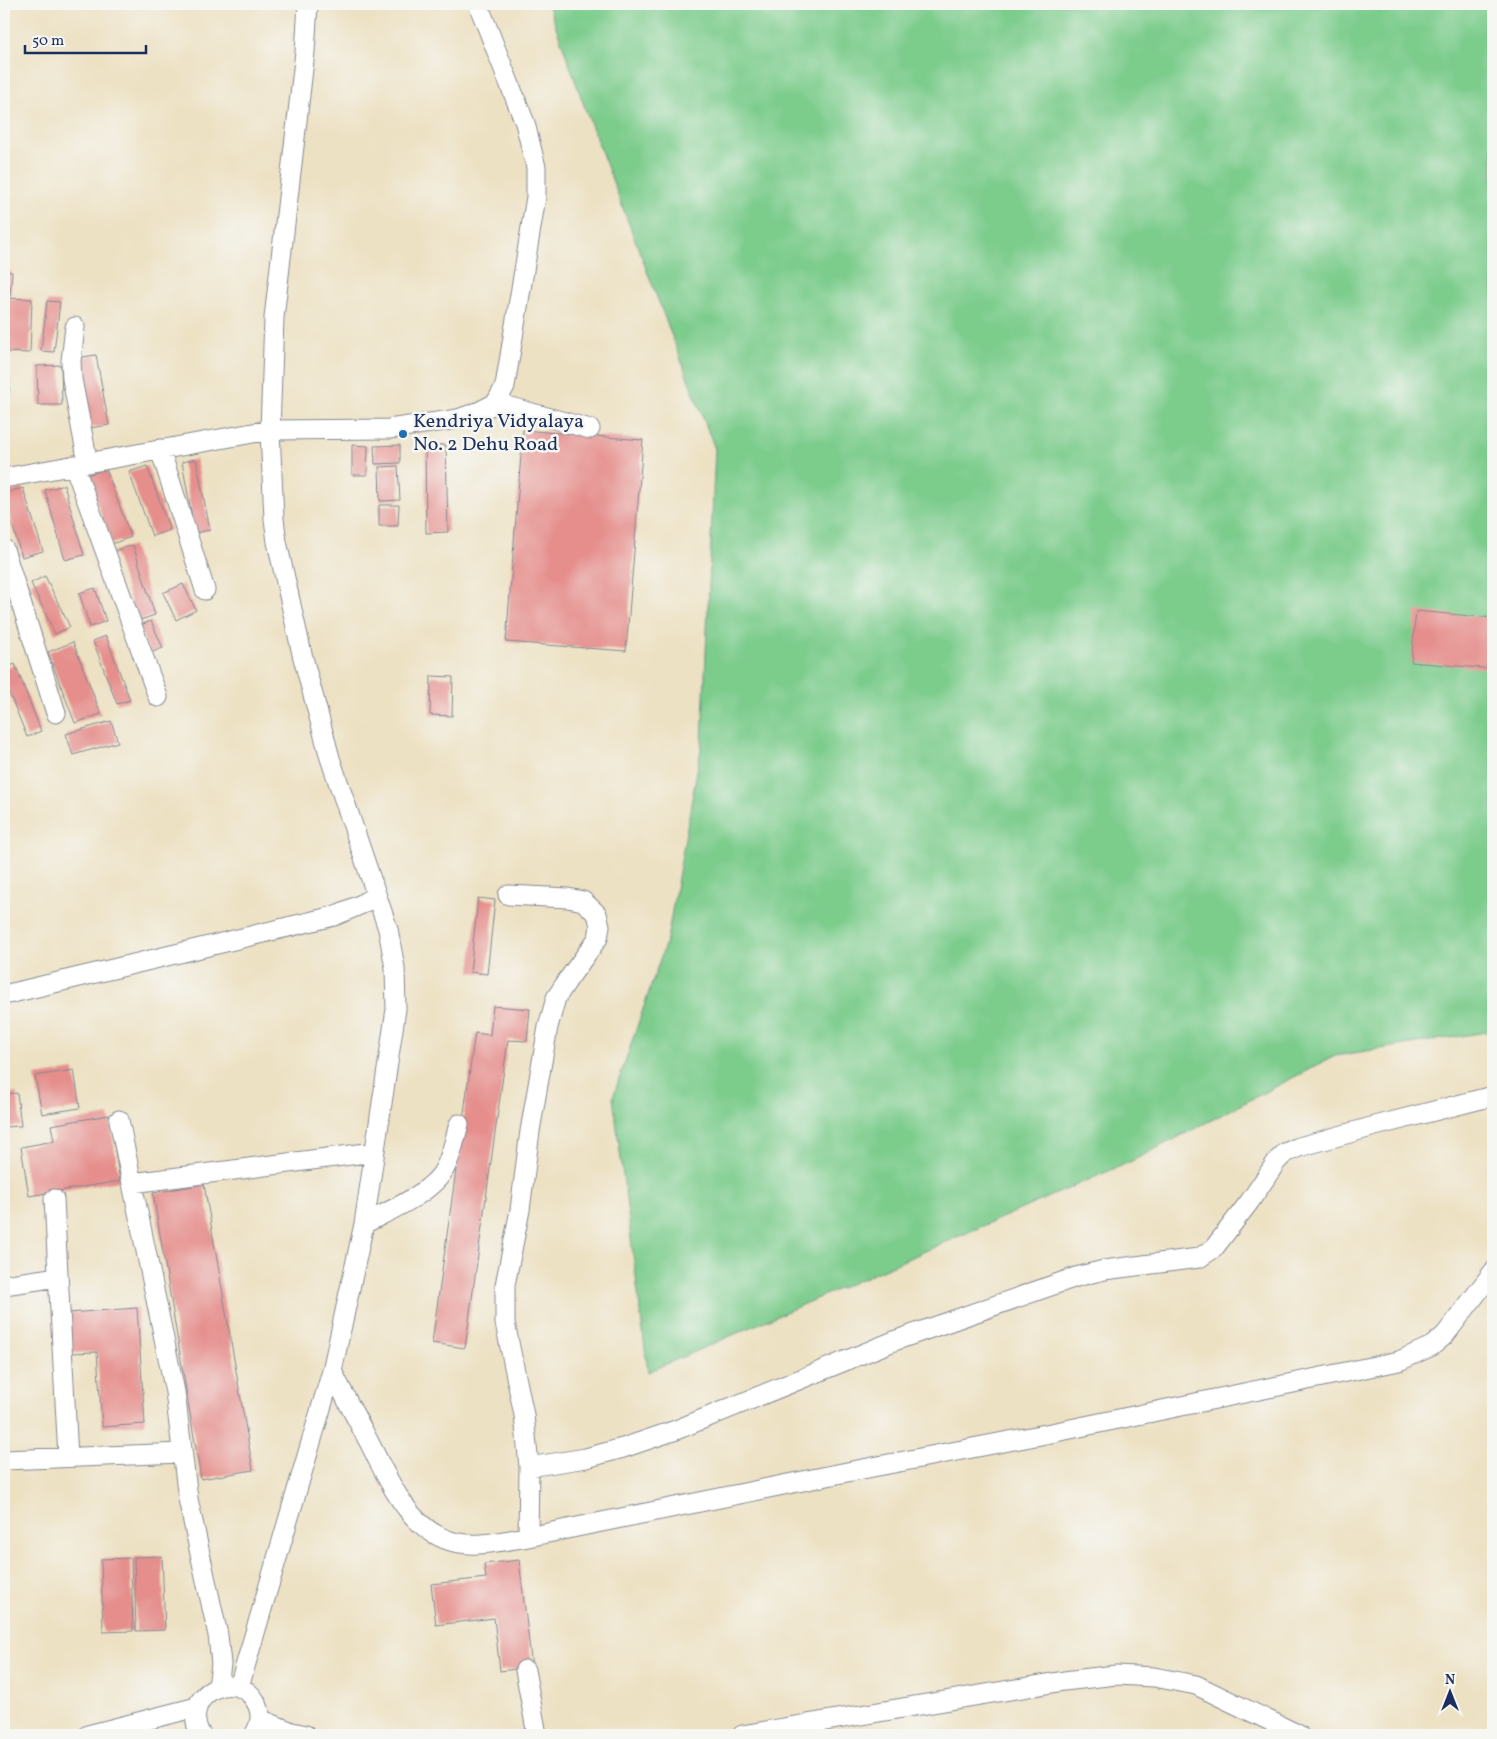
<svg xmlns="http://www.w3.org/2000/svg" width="1497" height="1739" font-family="Vollkorn,serif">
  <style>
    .green { fill: #7ccc8c; stroke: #4c7e75 }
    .building { fill: #e58e8c }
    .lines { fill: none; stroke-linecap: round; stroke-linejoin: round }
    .minor-casing { stroke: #848890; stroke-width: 21 }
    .minor { stroke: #fff; stroke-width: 19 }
    .poi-dot { fill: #1f6fb2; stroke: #f6f6f2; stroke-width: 2 }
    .labels { text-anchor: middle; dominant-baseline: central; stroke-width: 5; stroke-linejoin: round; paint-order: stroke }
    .poi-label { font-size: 20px; fill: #1b2f5e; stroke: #f6f6f2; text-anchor: start }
  </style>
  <rect width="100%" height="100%" fill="#f6f6f2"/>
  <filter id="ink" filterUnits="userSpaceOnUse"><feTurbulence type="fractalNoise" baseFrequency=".02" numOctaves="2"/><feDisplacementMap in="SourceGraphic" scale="10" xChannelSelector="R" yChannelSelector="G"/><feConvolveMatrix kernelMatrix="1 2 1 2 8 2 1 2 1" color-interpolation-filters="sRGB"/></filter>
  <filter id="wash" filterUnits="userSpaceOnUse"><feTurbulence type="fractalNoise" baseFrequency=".0096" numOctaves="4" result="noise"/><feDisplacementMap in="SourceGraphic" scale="20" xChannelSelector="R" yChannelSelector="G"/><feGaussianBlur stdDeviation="1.12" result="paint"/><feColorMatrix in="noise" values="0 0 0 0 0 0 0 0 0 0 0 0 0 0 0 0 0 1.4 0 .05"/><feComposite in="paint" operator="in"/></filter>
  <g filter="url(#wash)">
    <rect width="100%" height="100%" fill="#ede1c3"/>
    <path class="green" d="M548 4H1493V1031L1335 1056 1134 1160 648 1372 613 1097 667 939 702 743 715 449 587 114Z"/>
    <g id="blocks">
      <path class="building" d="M4 271 12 272 10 296 4 295Z
        M5 298 32 299 30 353 4 352Z
        M47 301 60 302 54 352 41 351Z
        M96 355 109 425 89 428 76 358Z
        M61 365 62 405H38L37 366Z
        M4 379H10L6 434 4 433Z
        M523 430 643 440 626 651 506 642Z
        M352 445 368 446 367 475H352Z
        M400 445V463L375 464 374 446Z
        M425 445H446L448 532 426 533Z
        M196 459 210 530 195 533 182 462Z
        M147 466 170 530 152 536 129 472Z
        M398 466 400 500 380 501 379 467Z
        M106 469 131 537 112 544 87 475Z
        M64 485 84 555 65 560 45 490Z
        M23 488 43 551 22 557 4 498V493Z
        M379 505H399L398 526H379Z
        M133 545 155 615 137 621 114 551Z
        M45 576 70 627 55 634 31 583Z
        M183 584 196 610 176 620 163 593Z
        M95 588 106 621 90 627 79 593Z
        M1416 611 1493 618V669L1411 662Z
        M151 621 163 648 150 653 138 626Z
        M106 636 130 700 117 704 93 641Z
        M73 642 101 714 75 723 48 652Z
        M15 664 41 731 27 737 4 680V669Z
        M431 676 453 677 452 716 430 715Z
        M111 721 118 742 73 755 66 734Z
        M478 898 495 900 487 974 470 972Z
        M493 1006 530 1009 527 1041 508 1040 465 1348 432 1343 475 1033 490 1035Z
        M74 1070 80 1108 42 1114 35 1076Z
        M17 1093 21 1126 4 1127V1094Z
        M109 1115 120 1181 29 1196 21 1147 54 1141 51 1125Z
        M204 1184 253 1470 201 1479 153 1193Z
        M137 1308 145 1424 102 1427 97 1352 71 1353 68 1313Z
        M162 1556 165 1630 136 1631 134 1557Z
        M131 1558 133 1631 103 1632 101 1559Z
        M519 1560 532 1667 500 1671 494 1618 436 1625 431 1584 486 1578 484 1564Z
        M4 1635H5L7 1679H4Z"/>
    </g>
  </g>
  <g filter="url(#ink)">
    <use href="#blocks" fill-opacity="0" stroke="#848890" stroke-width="1"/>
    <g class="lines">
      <defs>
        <path id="minor" d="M75 327 71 361 72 379 88 463
          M496 403 590 429
          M160 449 205 590
          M74 465 158 697
          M4 478 270 430 389 429 458 419 478 412 496 403 505 386 536 197V167L525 123 478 4
          M4 549 56 713
          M508 895 568 898 583 901 597 914 600 926 598 938 567 981 556 998 548 1027 530 1131 520 1210 505 1285V1323L524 1415 529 1467 528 1537
          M4 995 334 916 362 904 376 895
          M119 1120 175 1392 188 1499 218 1635 221 1664 218 1687
          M132 1183 374 1152
          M54 1199 68 1457
          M364 1224C388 1211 433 1193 445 1168 452 1155 455 1138 459 1124
          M4 1285 58 1277
          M332 1371C344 1395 356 1418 369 1442 389 1481 411 1535 459 1543 481 1547 506 1540 528 1537L847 1472 1051 1433 1399 1361 1432 1346 1445 1335 1493 1272
          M4 1460 182 1453
          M529 1467 586 1458 623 1448 676 1430 894 1341 1076 1277 1104 1270 1199 1258 1214 1248 1250 1201 1277 1161 1285 1153 1299 1147 1375 1126 1493 1096
          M525 1670 537 1735
          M239 1687 332 1371 364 1224 396 1009 395 968 388 929 330 758 302 654 277 542 274 519 270 430 274 318 305 52 308 4
          M260 1719 292 1732 306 1735
          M88 1735 197 1707
          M201 1735C177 1695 239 1663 258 1706 262 1716 260 1726 254 1735
          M742 1735 1064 1681 1116 1675 1154 1677 1196 1685 1299 1735"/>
      </defs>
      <use href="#minor" class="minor-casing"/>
      <use href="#minor" class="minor"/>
    </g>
  </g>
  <circle class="poi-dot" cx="403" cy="434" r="5"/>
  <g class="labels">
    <g class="poi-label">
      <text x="413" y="422">Kendriya Vidyalaya<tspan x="413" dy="23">No. 2 Dehu Road</tspan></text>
    </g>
  </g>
  <rect width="1497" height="1739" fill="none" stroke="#f6f6f2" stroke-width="20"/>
  <g transform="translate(1450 1692)" stroke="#f6f6f2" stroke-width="4" paint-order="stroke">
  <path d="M0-4L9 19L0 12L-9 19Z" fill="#1b2f5e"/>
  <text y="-8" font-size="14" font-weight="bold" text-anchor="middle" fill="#1b2f5e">N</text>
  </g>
  <path d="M25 45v8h121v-8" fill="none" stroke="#1b2f5e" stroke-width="2.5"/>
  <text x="32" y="45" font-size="15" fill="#1b2f5e" stroke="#f6f6f2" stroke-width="4" paint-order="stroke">50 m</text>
</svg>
